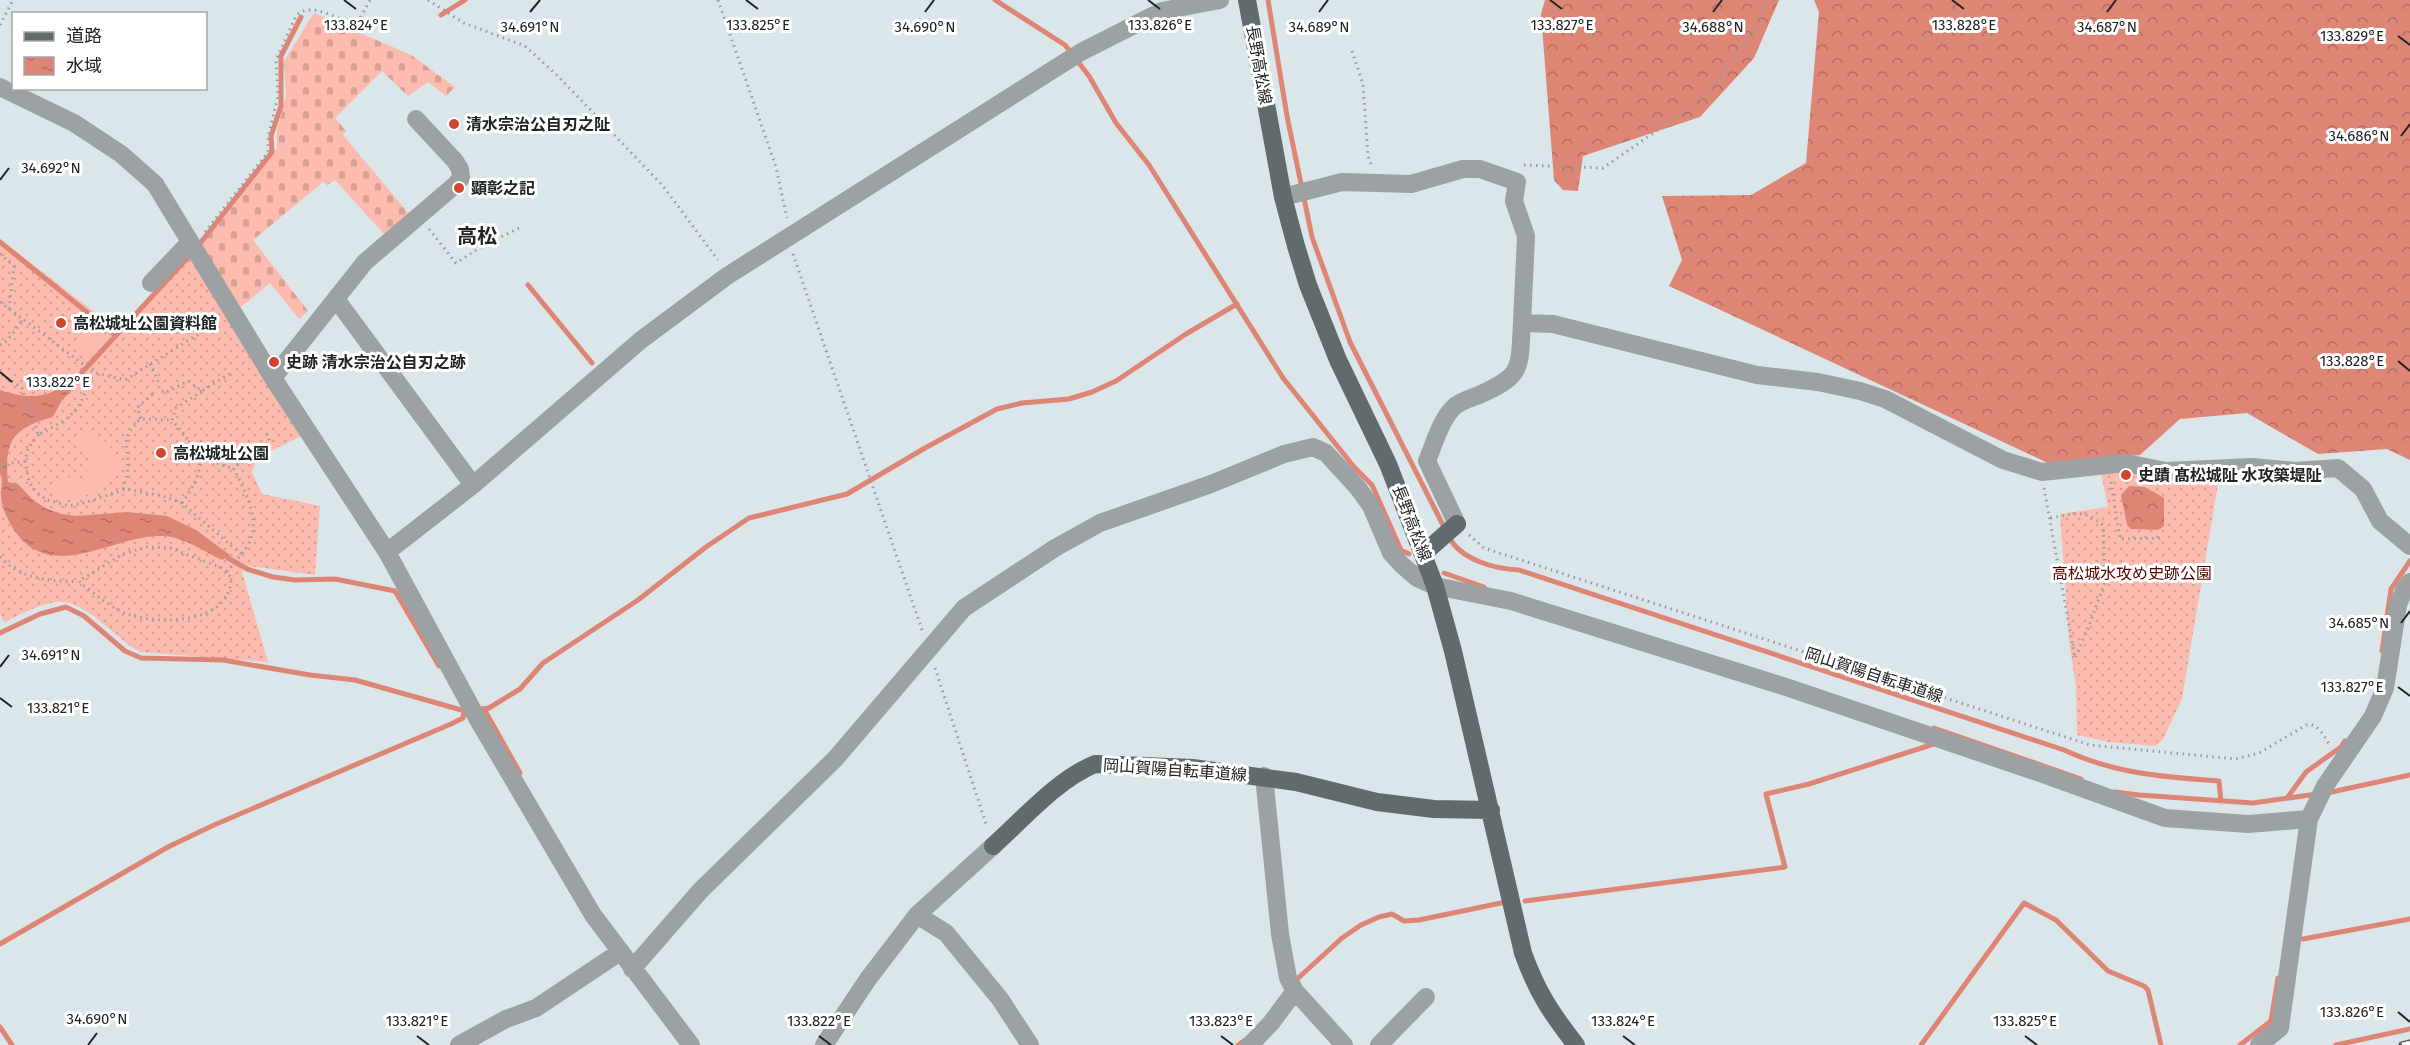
<svg xmlns="http://www.w3.org/2000/svg" width="2410" height="1045" font-family="'Fira Sans','Noto Sans JP',sans-serif">
  <style>
    .grass { fill: url(#grass-dots) }
    .forest { fill: url(#forest-crowns) }
    .cemetery { fill: url(#cemetery-stones) }
    .garden { fill: #fcbbae }
    .water { fill: url(#water-ripples) }
    .lines { fill: none; stroke-linecap: round; stroke-linejoin: round }
    .stream { stroke: #de8676; stroke-width: 5 }
    .path { stroke: #949da0; stroke-width: 3; stroke-dasharray: 1.5 4.5; stroke-linecap: butt }
    .minor { stroke: #9ca1a3; stroke-width: 18 }
    .major { stroke: #616a6d; stroke-width: 18 }
    .rail-casing { stroke: #525759; stroke-width: 7 }
    .rail { stroke: #fff; stroke-width: 4.5; stroke-dasharray: 14; stroke-linecap: butt }
    .ticks { fill: none; stroke: #202425; stroke-width: 2 }
    .poi-dot { fill: #d04430; stroke: #fff; stroke-width: 2 }
    .labels { text-anchor: middle; dominant-baseline: central; stroke-width: 6; stroke-linejoin: round; paint-order: stroke }
    .street-label { font-size: 16px; fill: #202425; stroke: #fff }
    .poi-label { font-size: 16px; font-weight: bold; fill: #202425; stroke: #fff; text-anchor: start }
    .park-label { font-size: 16px; fill: #560500; stroke: #fff }
    .quarter-label { font-size: 20px; font-weight: bold; fill: #202425; stroke: #fff }
    .ticks-label { font-size: 15px; text-anchor: middle; fill: #202425; stroke: #fff; stroke-width: 6; stroke-linejoin: round; paint-order: stroke }
  </style>
  <defs>
    <pattern id="grass-dots" width="8" height="8" patternUnits="userSpaceOnUse" patternTransform="scale(1.5)"><rect width="8" height="8" fill="#fcbbae"/><path d="M2 2h.1M6 6h.1" fill="none" stroke="#d8a196" stroke-width="1.8" stroke-linecap="round"/></pattern>
    <pattern id="forest-crowns" width="20" height="18" patternUnits="userSpaceOnUse" patternTransform="scale(1.5)"><rect width="20" height="18" fill="#de8676"/><path d="M2 6a3 3 0 1 1 6 0M12 15a3 3 0 1 1 6 0" fill="none" stroke="#b46d61"/></pattern>
    <pattern id="cemetery-stones" width="16" height="16" patternUnits="userSpaceOnUse" patternTransform="scale(1.5)"><rect width="16" height="16" fill="#fcbbae"/><path d="M2 7V4a2 2 0 0 1 4 0v3zM10 15v-3a2 2 0 0 1 4 0v3z" fill="#d8a196"/></pattern>
    <pattern id="water-ripples" width="26" height="14" patternUnits="userSpaceOnUse" patternTransform="scale(1.5)"><rect width="26" height="14" fill="#de8676"/><path d="M2 4q2-2 4 0t4 0M15 11q2-2 4 0t4 0" fill="none" stroke="#b46d61"/></pattern>
  </defs>
  <rect width="100%" height="100%" fill="#dbe6ea"/>
  <path class="grass" d="M0 239 120 332 193 255 303 435 257 458 252 472 262 494 320 506 315 575 240 565 268 662 140 652C116 639 84 599 57 602 38 604 21 615 4 622L0 614Z
    M2121 467 2162 478H2219L2182 699 2163 739 2156 746 2108 742 2077 735 2076 686 2069 641 2060 514 2108 507 2101 473Z"/>
  <path class="forest" d="M1545 0H1779L1754 58 1700 117 1583 156 1578 191 1563 190 1554 180 1541 14Z
    M1814 0H2410V460L2387 449 2318 454 2247 413 2180 419 2140 455 2050 464 1669 286 1682 260 1662 196 1751 195 1806 163 1819 12Z
    M2129 486 2145 487 2164 498V526L2158 530 2131 529 2127 525 2121 495Z"/>
  <path class="cemetery" d="M314 13 411 55 455 87 446 96 428 82 408 96 382 71 335 118 346 131 343 135 410 215 386 236 335 180 327 185 323 182 253 240 308 311 299 319 270 283 241 307 200 247 277 148V130L286 96 284 61Z"/>
  <path class="garden" d="M89 324 103 336 85 358 71 346Z
    M91 430C104 439 113 447 120 462L115 479C98 492 70 507 51 490V485L55 480 67 477 81 479 86 475 89 456 79 440 83 432Z"/>
  <path class="water" d="M73 378 79 383 62 400 53 417C13 428 4 440 8 482L18 484 33 500 47 509 62 514 76 516 127 512 167 516 196 530 230 555 222 560C203 551 184 537 163 536 116 534 54 583 17 534 9 524 0 505 1 492 1 484 4 482 0 474V390C28 400 51 399 73 378Z"/>
  <g class="lines">
    <path class="stream" d="M995 0 1065 45 1089 76 1116 123 1149 165 1283 378 1354 467 1372 485 1401 550 1409 554
      M1268 0 1287 116 1312 237 1350 342 1445 529
      M441 15 465 0
      M0 242 115 335
      M198 246 272 152 271 136 281 106V56L301 17
      M528 285 592 363
      M75 380 192 253
      M1449 537C1461 560 1495 569 1519 570L2064 750C2116 774 2163 777 2219 781L2221 802
      M228 558 247 569 273 577 295 580 335 579 395 591 439 666
      M1444 573 1484 587
      M0 633 40 614 66 607 84 616 125 651 141 658 223 660 310 675 355 680 465 711 489 708 520 689 543 663 638 600 706 547 749 518 847 494 925 448 997 409 1022 403 1069 399 1092 392 1116 381 1186 334 1237 304
      M2382 651 2391 589 2410 561
      M484 709 520 773
      M1934 728 2081 779
      M2115 792 2139 795 2253 803 2317 794
      M2327 793 2410 775
      M2287 798 2306 772 2341 747 2345 741
      M1525 901 1785 867 1766 794 1809 784 1937 743
      M2303 939 2410 919
      M0 944 168 847 214 825 451 724 463 718 464 710
      M1295 981 1342 938 1361 925 1379 917 1392 914 1404 921 1419 920 1501 903
      M0 1027 12 1045
      M1238 1045 1247 1039
      M1921 1045 2024 903 2056 920 2108 971 2144 986 2148 990 2161 1045
      M2240 1045 2271 1021 2278 978
      M2336 1045 2410 1029"/>
    <path class="path" d="M428 0 464 23 525 46 558 76 663 186 718 260
      M718 0 776 167 787 218
      M0 25 13 0
      M1352 51 1363 84 1368 156 1372 166
      M1524 165 1603 168 1702 99 1759 24 1764 0
      M429 229 456 263 481 247 521 227
      M205 232 268 152V137L278 96 276 60 296 16C309 0 341 20 356 26L370 0
      M0 254 14 266 9 308
      M793 254 922 630
      M0 302 95 373 125 380 205 330
      M0 345 7 341 23 320
      M150 364 159 383
      M0 369 1 374 22 388 27 406 32 410 38 435C80 413 75 414 94 373
      M162 391 165 393 188 381 202 391 231 373
      M140 419 138 407 155 392
      M200 457 234 469
      M25 461 29 482 37 493 47 500 70 506 84 503 126 489 167 497 182 503 241 554
      M0 465 25 461 28 448 38 435
      M2111 482 2120 539 2162 538
      M2044 488 2075 658 2087 631 2105 582 2103 525C2082 508 2075 514 2050 518
      M123 489C125 482 128 473 128 465 128 440 120 441 140 419L172 420
      M182 503C211 462 201 455 172 420L176 408 202 391
      M1469 535 1484 548 2090 745 2236 759 2259 753 2308 724C2320 726 2324 736 2330 746
      M146 547 170 548 220 567 227 572 231 578C231 623 164 624 133 616 113 610 94 594 79 581L123 554Z
      M0 557C21 579 50 582 78 581
      M227 572C233 563 242 555 248 545 262 520 245 492 234 469L240 462 270 442 265 429
      M935 668 987 827"/>
    <path class="minor" d="M0 87 74 123 121 154 155 184 273 378 387 552 477 718 593 915 691 1045
      M1283 197 1342 182 1411 184 1463 169H1480L1517 182 1514 201 1526 236 1522 323
      M151 283 190 242
      M336 299 473 485
      M273 378 365 262 455 185 461 178 460 169 455 161 416 119
      M1457 524 1427 461C1434 444 1441 419 1454 407 1460 401 1471 398 1479 395 1524 375 1519 369 1522 323L1553 324 1757 375 1818 382 1860 391 1885 399 2003 460 2042 472 2126 463 2166 471 2252 467 2295 471 2338 468 2363 489 2380 521 2410 546
      M387 552 473 485 641 340 727 276 1081 52 1162 11 1220 0
      M1264 776 1280 934 1288 978 1295 991 1344 1045
      M917 915 946 933 1000 999 1030 1045
      M632 969 700 891 835 759 964 608 1055 548 1100 523 1211 484 1284 454 1313 447 1326 453 1358 488 1371 506 1391 553 1402 565 1417 578 1435 586 1511 601 1786 687 2040 773 2165 818 2248 824 2309 819
      M459 1045 506 1019 536 1008 620 952
      M824 1045 868 979 917 915 993 846
      M1250 1045 1271 1023 1295 991
      M1379 1045 1426 997
      M2259 1045 2280 1028 2309 819 2325 786 2373 716 2385 688 2398 605 2404 590 2410 582"/>
    <path class="major" d="M1247 0 1283 197 1296 246 1308 285 1338 360 1388 464 1435 586 1453 651 1523 953C1537 992 1551 1013 1576 1045
      M1424 553 1457 524
      M993 846C1023 819 1058 779 1095 764L1193 768 1296 782 1377 802 1434 809 1491 810"/>
    <defs>
      <path id="rail" d="M2402 1045 2410 1043"/>
    </defs>
    <use href="#rail" class="rail-casing"/>
    <use href="#rail" class="rail"/>
  </g>
  <path class="ticks" d="M344 0 356 9M746 0 758 9M1148 0 1160 9M1550 0 1562 9M1952 0 1964 9M530 12 540 0M925 12 934 0M1319 12 1328 0M1713 12 1722 0M2107 12 2116 0M2398 36 2410 45M2401 136 2410 124M0 180 9 168M2398 361 2410 371M0 372 12 382M2401 623 2410 611M0 667 9 655M2398 687 2410 696M0 698 12 707M2398 1012 2410 1022M417 1036 429 1045M819 1036 831 1045M1221 1036 1233 1045M1623 1036 1635 1045M2025 1036 2037 1045M88 1045 97 1033"/>
  <g class="poi-dot">
    <circle cx="454" cy="124" r="6"/>
    <circle cx="459" cy="188" r="6"/>
    <circle cx="61" cy="323" r="6"/>
    <circle cx="274" cy="362" r="6"/>
    <circle cx="161" cy="453" r="6"/>
    <circle cx="2126" cy="475" r="6"/>
  </g>
  <g class="labels">
    <g class="street-label">
      <text transform="translate(1259 65) rotate(80)">長野高松線</text>
      <text transform="translate(1412 523) rotate(69)">長野高松線</text>
      <text transform="translate(1874 675) rotate(18)">岡山賀陽自転車道線</text>
      <text transform="translate(1175 770) rotate(4)">岡山賀陽自転車道線</text>
    </g>
    <g class="poi-label">
      <text x="466" y="124">清水宗治公自刃之阯</text>
      <text x="471" y="188">顕彰之記</text>
      <text x="73" y="323">高松城址公園資料館</text>
      <text x="286" y="362">史跡 清水宗治公自刃之跡</text>
      <text x="173" y="453">高松城址公園</text>
      <text x="2138" y="475">史蹟 髙松城阯 水攻築堤阯</text>
    </g>
    <g class="park-label">
      <text x="2132" y="573">高松城水攻め史跡公園</text>
    </g>
    <g class="quarter-label">
      <text x="477" y="236">高松</text>
    </g>
  </g>
  <g class="ticks-label">
    <text x="356" y="30">133.824°E</text>
    <text x="758" y="30">133.825°E</text>
    <text x="1160" y="30">133.826°E</text>
    <text x="1562" y="30">133.827°E</text>
    <text x="1964" y="30">133.828°E</text>
    <text x="530" y="32">34.691°N</text>
    <text x="925" y="32">34.690°N</text>
    <text x="1319" y="32">34.689°N</text>
    <text x="1713" y="32">34.688°N</text>
    <text x="2107" y="32">34.687°N</text>
    <text x="2352" y="41">133.829°E</text>
    <text x="2359" y="141">34.686°N</text>
    <text x="51" y="173">34.692°N</text>
    <text x="2352" y="366">133.828°E</text>
    <text x="58" y="387">133.822°E</text>
    <text x="2359" y="628">34.685°N</text>
    <text x="51" y="660">34.691°N</text>
    <text x="2352" y="692">133.827°E</text>
    <text x="58" y="713">133.821°E</text>
    <text x="2352" y="1017">133.826°E</text>
    <text x="97" y="1024">34.690°N</text>
    <text x="417" y="1026">133.821°E</text>
    <text x="819" y="1026">133.822°E</text>
    <text x="1221" y="1026">133.823°E</text>
    <text x="1623" y="1026">133.824°E</text>
    <text x="2025" y="1026">133.825°E</text>
  </g>
  <rect x="12" y="12" width="195" height="78" fill="#ffffff" stroke="#a6a7a8" stroke-width="1.5"/>
  <rect x="24" y="32" width="30" height="9" fill="#616a6d" stroke="#a6a7a8" stroke-width="1.5"/>
  <text x="66" y="42" font-size="18" fill="#202425">道路</text>
  <rect x="24" y="57" width="30" height="18" fill="url(#water-ripples)" stroke="#a6a7a8" stroke-width="1.5"/>
  <text x="66" y="72" font-size="18" fill="#202425">水域</text>
</svg>
